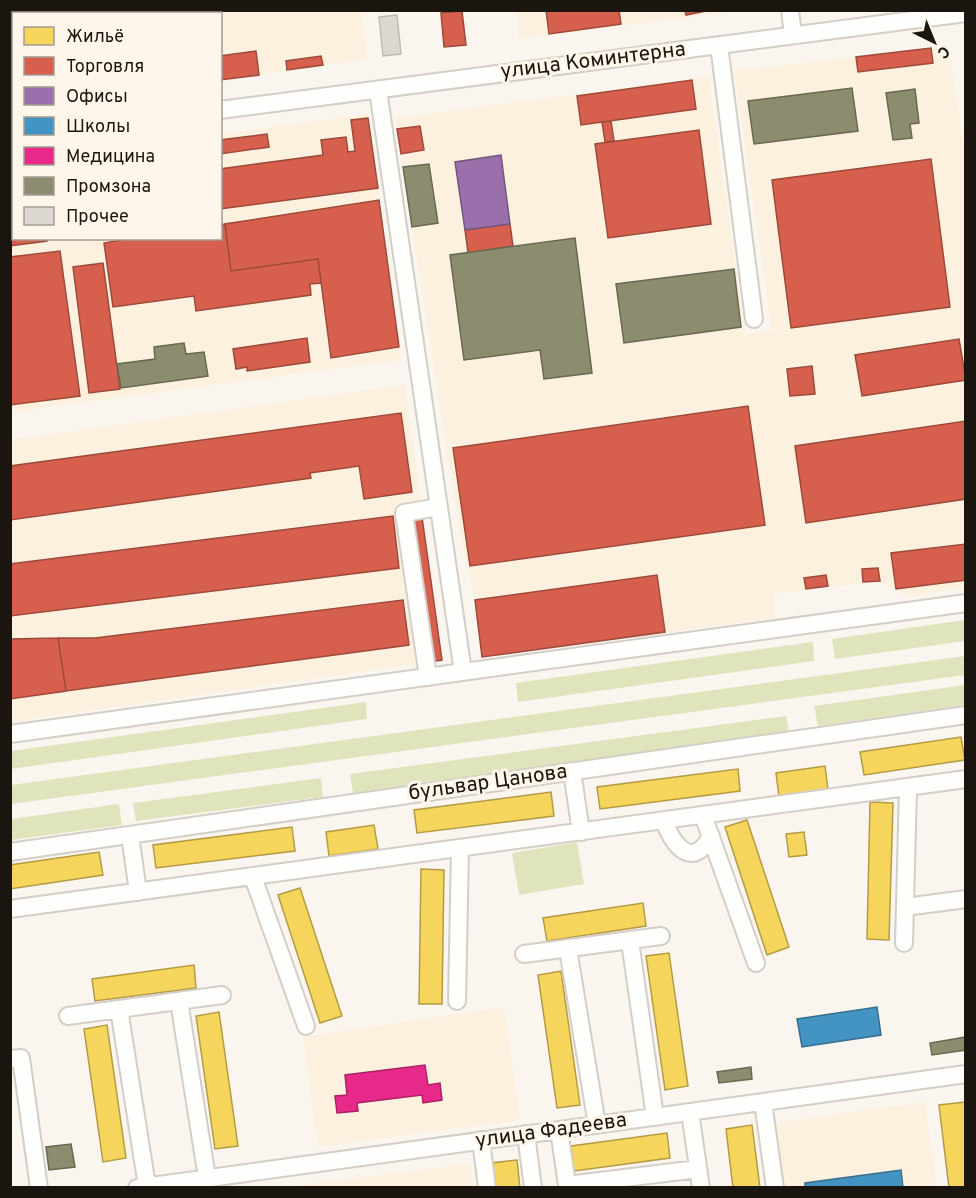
<svg xmlns="http://www.w3.org/2000/svg" width="976" height="1198" font-family="Overpass,sans-serif">
  <style>
    .built { fill: #fcf0de }
    .green { fill: #e0e4bd }
    .homes { fill: #f6d55c; stroke: #b49b45; stroke-width: 1.5 }
    .shops { fill: #d6604d; stroke: #9e4a3a; stroke-width: 1.5 }
    .offices { fill: #9970ab; stroke: #73557c; stroke-width: 1.5 }
    .schools { fill: #4393c3; stroke: #376d8d; stroke-width: 1.5 }
    .health { fill: #e7298a; stroke: #aa2365; stroke-width: 1.5 }
    .industry { fill: #8c8c6e; stroke: #6a6851; stroke-width: 1.5 }
    .building { fill: #dcd7d0; stroke: #c0bbb5; stroke-width: 1.5 }
    .lines { fill: none; stroke-linecap: round; stroke-linejoin: round }
    .minor-casing { stroke: #d3cec7; stroke-width: 20 }
    .minor { stroke: #fefefc; stroke-width: 16 }
    .labels { text-anchor: middle; dominant-baseline: central; stroke-width: 6; stroke-linejoin: round; paint-order: stroke }
    .street-label { font-size: 21px; fill: #1a150e; stroke: #fef6ea }
  </style>
  <rect width="100%" height="100%" fill="#faf5ee"/>
  <path class="built" d="M10 11H361L367 59 221 80 220 14H14V110H11Z
    M517 11H735L519 39Z
    M948 46 966 159 965 588 907 596 879 581 773 594 775 618 482 657 471 580 460 535 395 118 709 77 745 334 772 330 734 71Z
    M368 114 401 360 11 412 10 162H13L14 238H220L221 134Z
    M405 385 442 660 11 722 10 440Z
    M504 1007 520 1120 318 1147 303 1037Z
    M925 1102 937 1187H783L775 1123Z
    M471 1164 474 1187H282L318 1183Z"/>
  <path class="green" d="M965 620V641L835 659 832 639Z
    M813 642 814 661 518 702 516 683Z
    M965 656V675L11 804V785Z
    M965 685V705L818 726 814 706Z
    M366 702 367 719 11 769V751Z
    M786 716 789 732 353 793 350 774Z
    M321 778 323 797 136 821 133 803Z
    M119 804 122 825 11 840V819Z
    M577 842 584 884 519 895 512 853Z"/>
  <path class="homes" d="M961 737 965 760 864 775 860 752Z
    M825 766 828 790 779 796 776 773Z
    M738 769 740 791 600 809 597 787Z
    M551 792 554 816 417 833 414 810Z
    M870 802 893 803 889 940 867 939Z
    M747 820 789 947 767 955 725 827Z
    M374 825 378 849 329 856 326 832Z
    M292 827 295 851 156 868 153 845Z
    M804 832 807 855 789 857 786 834Z
    M99 852 103 875 10 889V865Z
    M421 869 444 870 442 1004H419Z
    M300 888 342 1016 320 1023 278 895Z
    M643 903 646 926 547 941 543 918Z
    M669 953 688 1086 665 1090 646 956Z
    M194 965 196 988 95 1001 92 979Z
    M561 971 580 1105 557 1108 538 975Z
    M219 1012 238 1146 215 1149 196 1016Z
    M107 1025 126 1158 103 1162 84 1029Z
    M965 1102 966 1188H949L939 1105Z
    M752 1125 760 1188H733L726 1129Z
    M667 1133 670 1158 567 1172 564 1147Z
    M517 1160 520 1188H494L491 1163Z"/>
  <path class="shops" d="M546 10H619L621 24 549 34Z
    M685 10H711L686 15Z
    M462 11 466 45 444 47 441 13Z
    M931 48 933 63 858 72 856 57Z
    M256 51 259 75 220 80V56Z
    M321 56 323 65 287 70 286 61Z
    M692 80 696 109 581 125 577 96Z
    M368 118 378 188 220 209V169L323 155 321 140 346 137 348 152 355 151 351 120Z
    M611 121 614 141 605 142 602 122Z
    M420 126 424 150 401 154 397 129Z
    M699 130 711 224 608 238 595 144Z
    M267 134 269 147 220 154V140Z
    M931 159 950 307 791 328 772 180Z
    M10 197H14V236L10 237Z
    M379 200 399 347 331 358 318 259 231 271 225 224Z
    M225 224 231 271 318 259 321 283 310 284 311 295 196 311 194 296 113 307 104 243 132 238H220V225Z
    M510 224 513 246 468 253 465 230Z
    M14 236V238H47V241L10 246V237Z
    M60 251 80 396 10 405V257Z
    M103 263 120 389 89 393 73 267Z
    M307 338 310 362 247 371V367L236 369 233 349Z
    M959 339 966 380 862 396 855 355Z
    M812 366 815 394 790 396 787 369Z
    M748 406 765 525 470 566 453 448Z
    M401 413 412 492 364 499 359 466 310 473 311 478 10 520V466Z
    M966 421V499L806 523 795 446Z
    M393 516 399 568 10 616V564Z
    M422 517 442 660 429 662 409 518Z
    M966 544V580L896 589 891 553Z
    M878 568 880 581 863 582 862 569Z
    M657 575 665 632 482 657 475 600Z
    M826 575 828 586 806 589 804 578Z
    M403 600 409 645 66 691 58 638H95Z
    M58 638 66 691 10 699V639Z"/>
  <path class="offices" d="M501 155 510 224 465 230 455 162Z"/>
  <path class="schools" d="M877 1007 881 1035 802 1047 797 1019Z
    M901 1170 903 1188H805V1183Z"/>
  <path class="health" d="M425 1065 428 1085 440 1083 442 1100 423 1103 422 1095 357 1103 358 1111 337 1113 335 1096 347 1095 345 1075Z"/>
  <path class="industry" d="M852 88 858 131 754 144 748 101Z
    M915 89 919 123 910 124 912 138 893 140 886 93Z
    M429 164 438 223 412 227 403 167Z
    M575 238 592 373 544 379 540 350 464 360 450 255Z
    M734 269 741 327 624 343 616 284Z
    M184 343 186 354 204 352 208 376 121 388 117 364 155 359 154 347Z
    M966 1037V1050L932 1055 930 1043Z
    M751 1067 752 1079 719 1083 717 1072Z
    M71 1144 75 1167 49 1170 46 1147Z"/>
  <path class="building" d="M397 15 401 54 383 56 379 17Z"/>
  <g class="lines">
    <defs>
      <path id="minor" d="M790 10 793 35
        M719 45 754 319
        M378 90 463 672
        M220 110 966 13
        M10 136H14
        M428 677 404 513 439 507
        M10 734 966 603
        M572 771 581 832
        M703 815 756 963
        M664 821C673 845 692 871 711 836
        M130 835 138 892
        M10 852 966 715
        M253 877 306 1026
        M905 907 966 899
        M10 909 966 779
        M630 941 655 1117
        M904 943 908 787
        M568 949 597 1125
        M524 954 661 936
        M179 1001 207 1178
        M457 1001 460 849
        M119 1009 147 1186
        M68 1016 222 995
        M10 1059 21 1058 39 1188
        M763 1102 775 1188
        M690 1112 701 1188
        M559 1130 567 1185
        M526 1134 533 1188
        M481 1140 487 1188
        M137 1188 966 1074
        M567 1188V1185L698 1169"/>
    </defs>
    <use href="#minor" class="minor-casing"/>
    <use href="#minor" class="minor"/>
  </g>
  <g class="labels">
    <g class="street-label">
      <text transform="translate(593 61) rotate(-7)">улица Коминтерна</text>
      <text transform="translate(488 783) rotate(-8)">бульвар Цанова</text>
      <text transform="translate(551 1131) rotate(-8)">улица Фадеева</text>
    </g>
  </g>
  <rect width="976" height="1198" fill="none" stroke="#1a150e" stroke-width="24"/>
  <rect x="12" y="12" width="210" height="228" fill="#fef6ea" stroke="#a39c92" stroke-width="1.5"/>
  <rect x="24" y="27" width="30" height="18" fill="#f6d55c" stroke="#a39c92" stroke-width="1.5"/>
  <text x="66" y="42" font-size="18" fill="#1a150e">Жильё</text>
  <rect x="24" y="57" width="30" height="18" fill="#d6604d" stroke="#a39c92" stroke-width="1.5"/>
  <text x="66" y="72" font-size="18" fill="#1a150e">Торговля</text>
  <rect x="24" y="87" width="30" height="18" fill="#9970ab" stroke="#a39c92" stroke-width="1.5"/>
  <text x="66" y="102" font-size="18" fill="#1a150e">Офисы</text>
  <rect x="24" y="117" width="30" height="18" fill="#4393c3" stroke="#a39c92" stroke-width="1.5"/>
  <text x="66" y="132" font-size="18" fill="#1a150e">Школы</text>
  <rect x="24" y="147" width="30" height="18" fill="#e7298a" stroke="#a39c92" stroke-width="1.5"/>
  <text x="66" y="162" font-size="18" fill="#1a150e">Медицина</text>
  <rect x="24" y="177" width="30" height="18" fill="#8c8c6e" stroke="#a39c92" stroke-width="1.5"/>
  <text x="66" y="192" font-size="18" fill="#1a150e">Промзона</text>
  <rect x="24" y="207" width="30" height="18" fill="#dcd7d0" stroke="#a39c92" stroke-width="1.5"/>
  <text x="66" y="222" font-size="18" fill="#1a150e">Прочее</text>
  <g transform="translate(934 42) rotate(137)" stroke="#fef6ea" stroke-width="4.5" paint-order="stroke">
  <path d="M0-4.5L10 22L0 15L-10 22Z" fill="#1a150e"/>
  <text y="-9" font-size="16" font-weight="bold" text-anchor="middle" fill="#1a150e">С</text>
  </g>
</svg>
